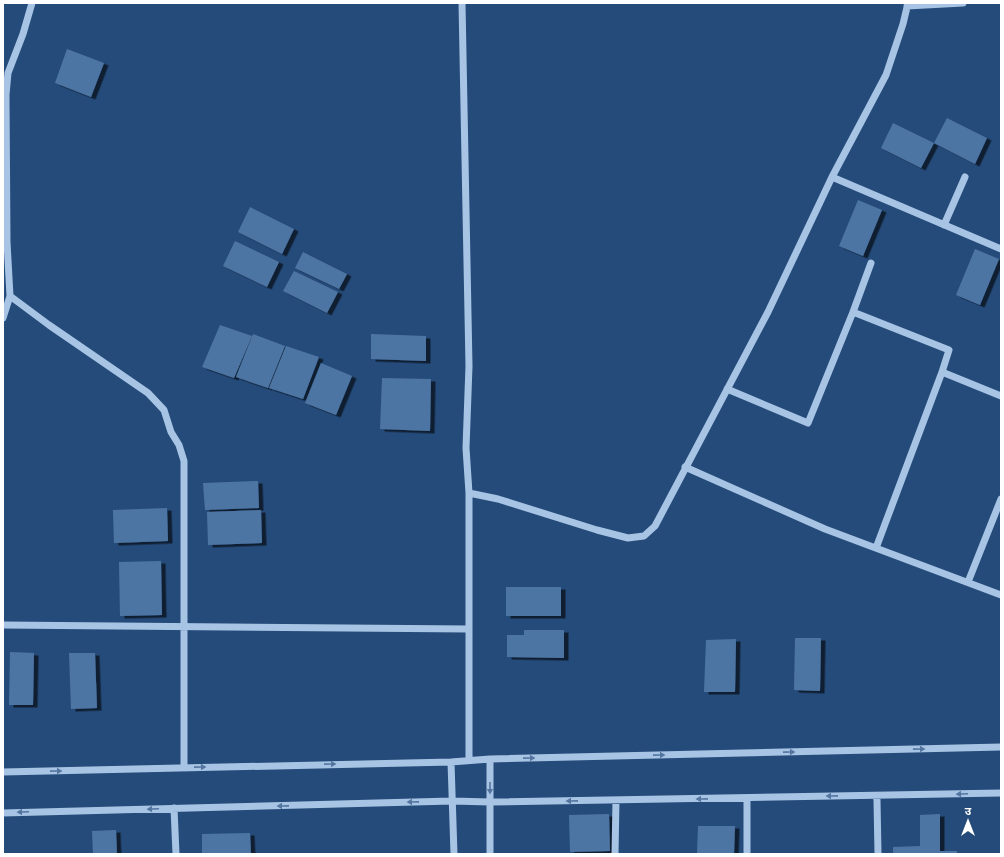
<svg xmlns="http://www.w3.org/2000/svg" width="1004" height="857" font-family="'DM Sans','Noto Sans Devanagari',sans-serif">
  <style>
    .building { fill: #4e75a3; filter: url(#shadow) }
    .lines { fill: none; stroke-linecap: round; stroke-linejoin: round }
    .minor { stroke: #a8c4e4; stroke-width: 7 }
    .oneway { fill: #53759f }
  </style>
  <defs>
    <filter id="shadow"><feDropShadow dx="4.5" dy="2.5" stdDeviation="0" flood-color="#0009"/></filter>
  </defs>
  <rect width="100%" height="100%" fill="#254b7a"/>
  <path class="building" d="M67 49 104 63 91 97 55 83Z
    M947 118 987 138 975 164 934 143Z
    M893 123 934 143 921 168 881 148Z
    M858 200 882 210 863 256 839 246Z
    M250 207 294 229 282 254 238 232Z
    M235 241 279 262 267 287 223 266Z
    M975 249 999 259 980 305 956 295Z
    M303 252 347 274 339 289 295 268Z
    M294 271 338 292 327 313 283 291Z
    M220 325 252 336 234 378 202 367Z
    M253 334 285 346 268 388 236 377Z
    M371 334 426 336V361L371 359Z
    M286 346 319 357 303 399 269 388Z
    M321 363 352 376 336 415 305 403Z
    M382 378 431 379 430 431 380 429Z
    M258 481 259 508 205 510 203 483Z
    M167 508 168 541 114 543 113 510Z
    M261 510 262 543 208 545 207 512Z
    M161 561 162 615 120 616 119 562Z
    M506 587H561V616H506Z
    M524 630H564V658L507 657V635H524Z
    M795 638H821L820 691 794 690Z
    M736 639 735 692H704L706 640Z
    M10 652 34 653 33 705H9Z
    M69 653H95L97 708 71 709Z
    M609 814 610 851 570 852 569 815Z
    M940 814V851H957V854H893V847L920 846V815Z
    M698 826H735L734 854H697Z
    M116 830 117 854H93L92 831Z
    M250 833 251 854H202V834Z"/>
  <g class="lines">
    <path class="minor" d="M462 3 469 366 466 448 469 493 498 499 597 530 628 538 644 536 655 526 768 312 832 177 886 75 903 24 908 3
      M907 6 963 3
      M832 177 1001 249
      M944 225 965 177
      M7 242 6 95 8 73 23 34 32 3
      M10 296 49 325 148 393 164 410 171 432 179 445 184 461V768
      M853 312 871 263
      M3 318 10 296 7 242 5 240
      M727 389 808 423 853 312 949 350 942 372 1001 396
      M685 467 825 529 1001 595
      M469 493V760
      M876 548 942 372
      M968 582 1001 499
      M3 625 469 629
      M490 759 1001 747
      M451 762 454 854
      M3 772 451 762 490 759V854
      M876 796 877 800 878 854
      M174 808 176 854
      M3 813 452 801 490 802 1001 793
      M615 854 616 800
      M747 854V798"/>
  </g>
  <defs><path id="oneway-solid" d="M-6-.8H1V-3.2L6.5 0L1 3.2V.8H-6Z"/></defs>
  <g class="oneway">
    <use href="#oneway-solid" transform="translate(919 749) rotate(-1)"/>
    <use href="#oneway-solid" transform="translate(789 752) rotate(-1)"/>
    <use href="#oneway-solid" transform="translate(659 755) rotate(-1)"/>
    <use href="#oneway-solid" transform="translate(529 758) rotate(-1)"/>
    <use href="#oneway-solid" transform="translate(330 764) rotate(-1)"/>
    <use href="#oneway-solid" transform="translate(200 767) rotate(-1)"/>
    <use href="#oneway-solid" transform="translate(56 771) rotate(-1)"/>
    <use href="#oneway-solid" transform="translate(490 788) rotate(90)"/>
    <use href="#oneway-solid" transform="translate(962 794) rotate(178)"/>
    <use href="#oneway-solid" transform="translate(832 796) rotate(179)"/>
    <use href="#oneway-solid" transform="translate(702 799) rotate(179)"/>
    <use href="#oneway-solid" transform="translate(572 801) rotate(179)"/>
    <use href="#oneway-solid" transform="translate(413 802) rotate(179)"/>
    <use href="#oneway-solid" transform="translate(283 806) rotate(179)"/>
    <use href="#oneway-solid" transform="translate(153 809) rotate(178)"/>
    <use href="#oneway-solid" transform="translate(23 812) rotate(178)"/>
  </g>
  <rect width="1004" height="857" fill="none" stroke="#ffffff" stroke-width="8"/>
  <g transform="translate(968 821)" stroke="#254b7a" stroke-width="3" paint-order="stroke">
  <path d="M0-3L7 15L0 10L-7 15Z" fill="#ffffff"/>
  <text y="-6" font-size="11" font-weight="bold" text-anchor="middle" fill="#ffffff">उ</text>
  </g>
</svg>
